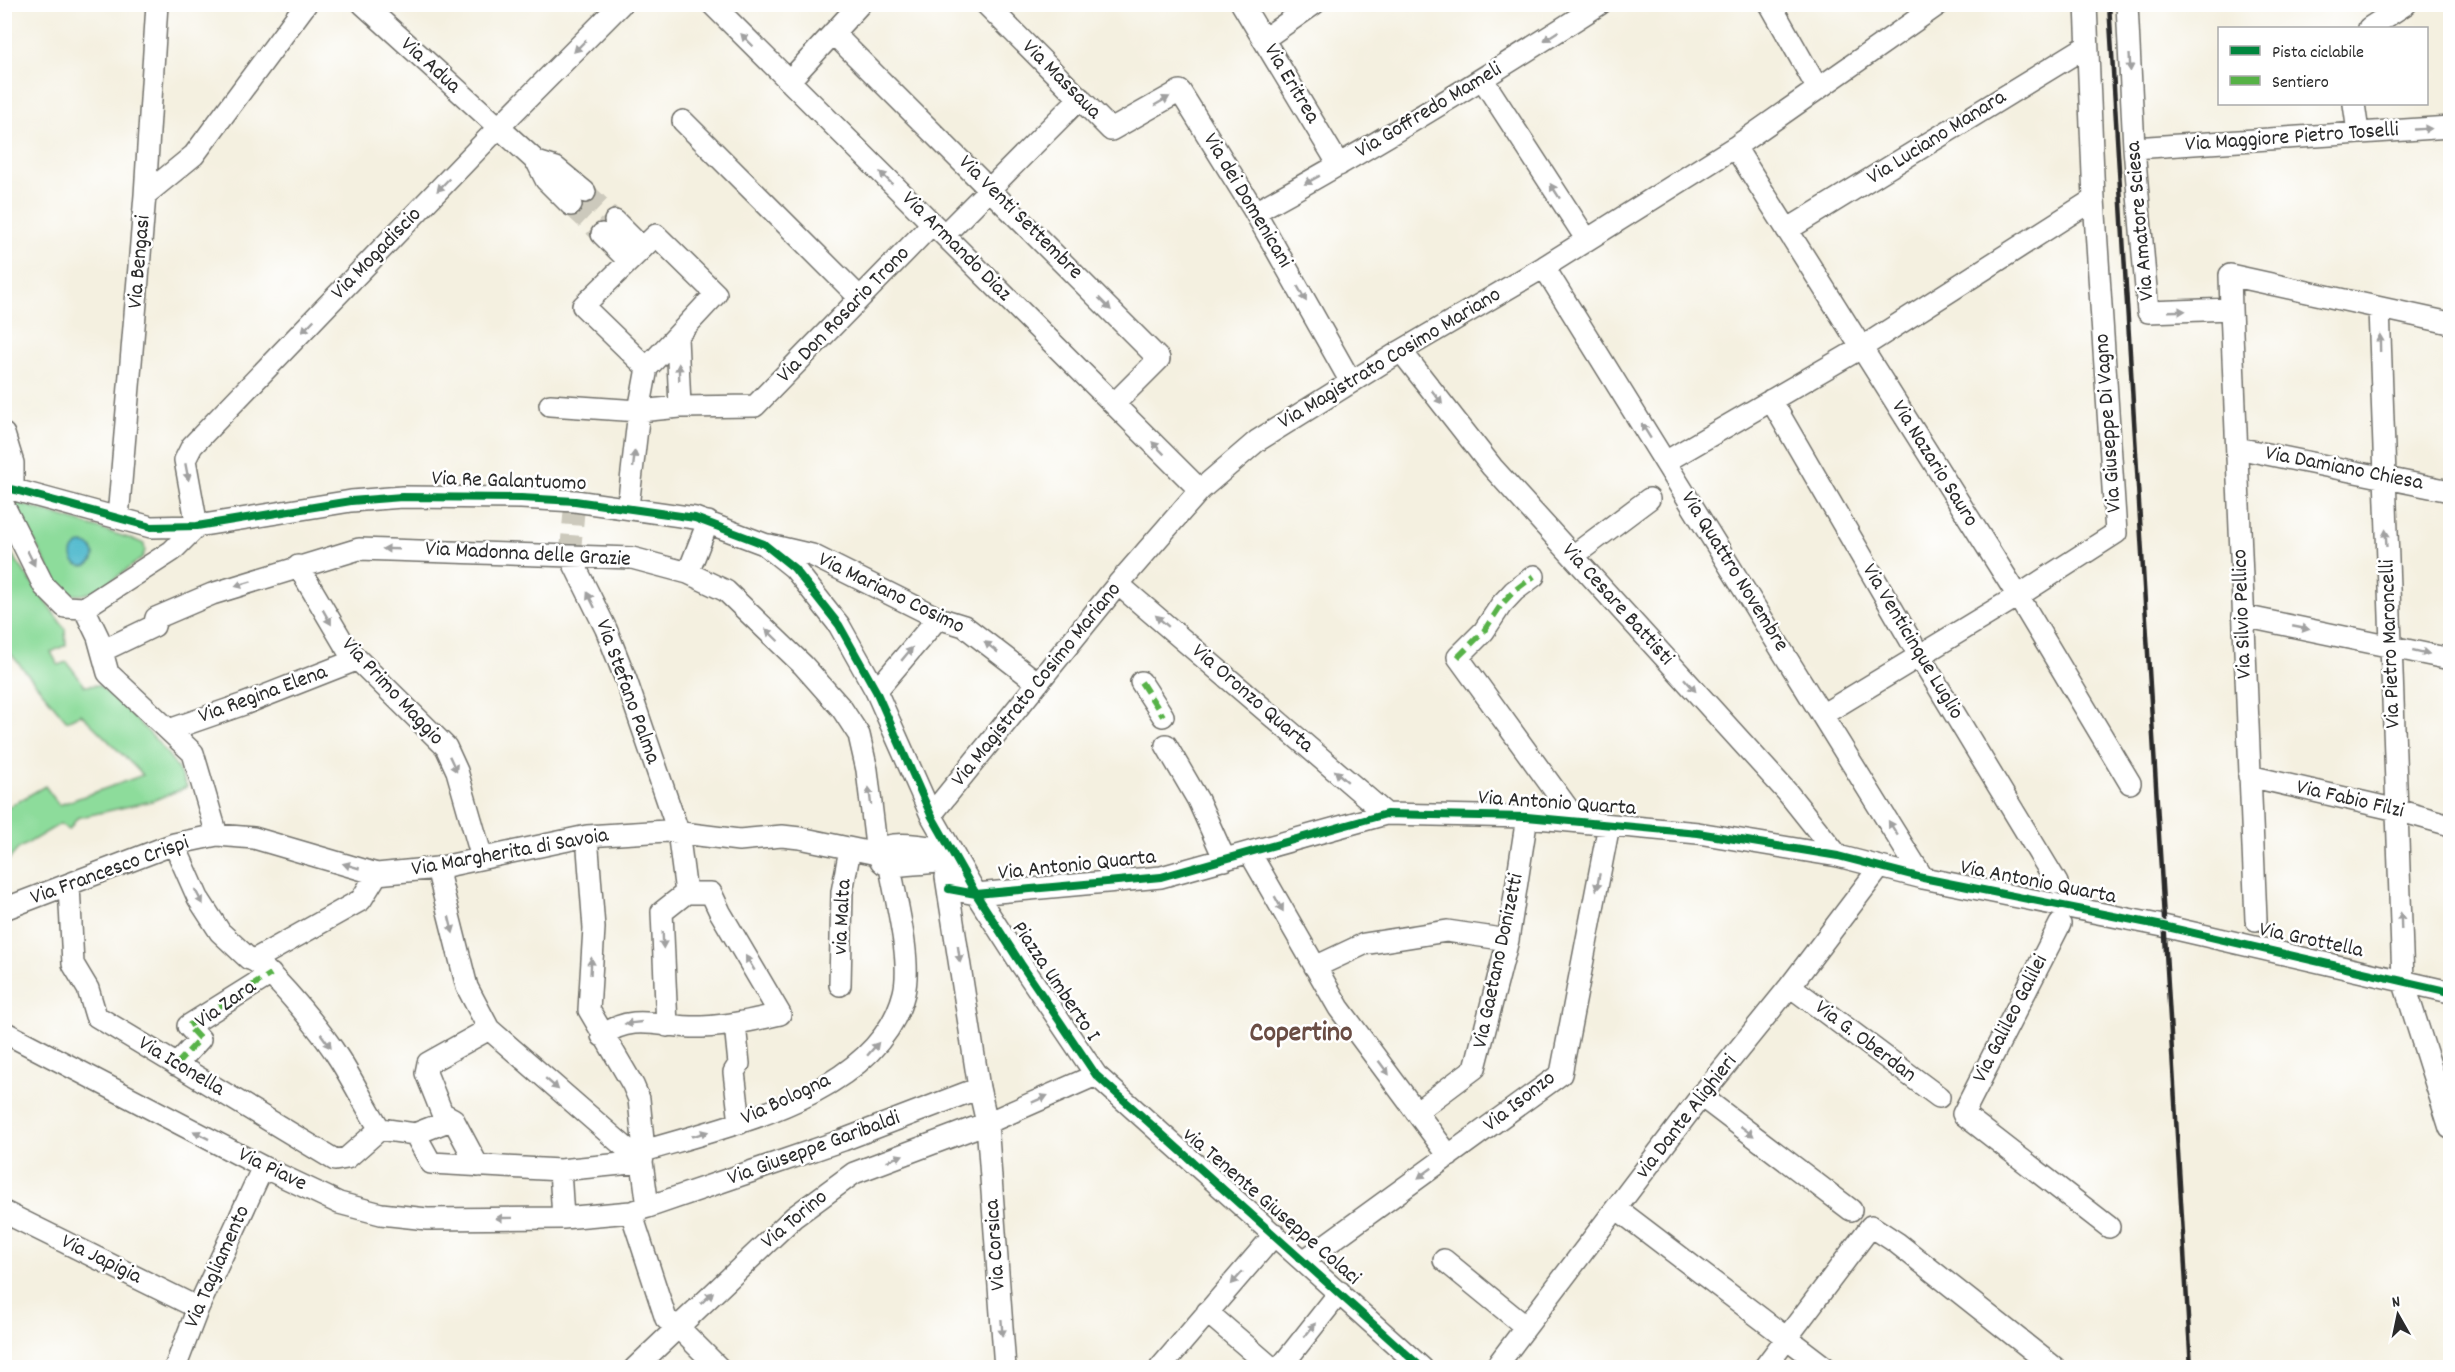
<svg xmlns="http://www.w3.org/2000/svg" width="2455" height="1372" font-family="Dekko,sans-serif">
  <style>
    .green { fill: #8ddc9b; stroke: #5c8463; stroke-width: 1.5 }
    .water { fill: #51bace; stroke: #3e727c; stroke-width: 1.5 }
    .lines { fill: none; stroke-linecap: round; stroke-linejoin: round }
    .minor-tunnel { stroke: #ccc9bc; stroke-width: 21; stroke-dasharray: 21 10; stroke-linecap: butt }
    .minor-casing { stroke: #71706a; stroke-width: 24 }
    .minor { stroke: #fff; stroke-width: 21 }
    .rail { stroke: #2b2b2b; stroke-width: 4.5 }
    .quiet { stroke: #56b246; stroke-width: 6; stroke-dasharray: 12 6; stroke-linecap: butt }
    .cycleway-casing { stroke: #fff; stroke-width: 11 }
    .cycleway { stroke: #00873e; stroke-width: 8 }
    .oneway { fill: #a0a0a0 }
    .labels { text-anchor: middle; dominant-baseline: central; stroke-width: 5; stroke-linejoin: round; paint-order: stroke }
    .street-label { font-size: 22px; fill: #2b2b2b; stroke: #fff }
    .district-label { font-size: 28px; font-weight: bold; fill: #6a4d44; stroke: #fff }
  </style>
  <rect width="100%" height="100%" fill="#fff"/>
  <filter id="ink" filterUnits="userSpaceOnUse"><feTurbulence type="fractalNoise" baseFrequency=".0167" numOctaves="2"/><feDisplacementMap in="SourceGraphic" scale="12" xChannelSelector="R" yChannelSelector="G"/><feConvolveMatrix kernelMatrix="1 2 1 2 8 2 1 2 1" color-interpolation-filters="sRGB"/></filter>
  <filter id="wash" filterUnits="userSpaceOnUse"><feTurbulence type="fractalNoise" baseFrequency=".008" numOctaves="4" result="noise"/><feDisplacementMap in="SourceGraphic" scale="24" xChannelSelector="R" yChannelSelector="G"/><feGaussianBlur stdDeviation="1.35" result="paint"/><feColorMatrix in="noise" values="0 0 0 0 0 0 0 0 0 0 0 0 0 0 0 0 0 1.4 0 .05"/><feComposite in="paint" operator="in"/></filter>
  <g filter="url(#wash)">
    <rect width="100%" height="100%" fill="#f4f0e0"/>
    <path class="green" d="M16 502 135 540 144 544 145 551 142 558C121 573 85 609 60 589L15 505Z
      M4 540 11 553 65 629 66 645 51 652 58 665 67 662 85 686 99 685C130 715 170 746 187 787L152 801 77 818 69 830 60 824 18 849 5 864V809L45 786 59 805 143 775 81 714 67 721 5 647Z"/>
    <path class="water" d="M72 555a11 11 0 1 1 22 0a11 11 0 1 1-22 0Z"/>
  </g>
  <g filter="url(#ink)">
    <g class="lines">
      <path class="minor-tunnel" d="M585 192 615 221
        M571 205 602 234
        M570 556 575 501"/>
      <defs>
        <path id="minor" d="M363 4 537 162 546 180 571 205
          M712 4 1200 490
          M986 4 1111 130 1180 91 1255 212 1351 382
          M1242 4 1339 165
          M1770 4 1818 89
          M2127 4 2134 148 2148 312 2231 309 2230 275 2450 323
          M2369 28 2406 4
          M833 33 1159 359 1114 404
          M1264 39 1314 4
          M1483 80 1587 240
          M789 81 860 4
          M2354 104 2358 132
          M683 121 860 298
          M1735 147 2018 596 2130 783
          M2134 148 2450 127
          M537 162 556 168 585 192
          M145 195 194 155 306 4
          M1255 212C1373 147 1487 77 1600 4
          M615 221 642 248
          M1787 230 2087 46
          M602 234 629 261
          M656 235 716 294 647 368 583 306Z
          M944 235 1080 98
          M1544 267 1923 878
          M2379 308 2403 980 2450 1128
          M2231 309 2256 920
          M677 337 680 407
          M1401 351 1492 467 1787 792 1838 856
          M1771 400 1919 655 2057 883
          M550 405 639 411 680 407 755 406 932 224
          M4 434 13 463V489
          M2237 448 2450 491
          M1665 462 1861 348 2094 199
          M4 487 151 527 197 526 351 501 402 497 521 498 575 501 695 518 764 544 794 568 839 625 876 691 931 815 976 894 1021 964 1096 1075 1422 1368
          M4 506 44 586 65 607 84 608 172 551 197 526 185 460 192 446 498 128 621 4
          M628 507 639 411 647 368
          M118 518 145 195 157 4
          M769 545 812 555 938 618 964 626 1038 683
          M570 556 606 629 626 680 678 831 686 893H711L720 912 780 1014C754 1020 728 1026 702 1027 666 1029 633 1011 602 1036
          M1573 556 1649 499
          M298 566 347 649 446 747 457 771 482 858
          M688 573 708 522
          M1534 576 1514 591 1501 605 1484 631 1458 657 1577 821
          M1118 584 1386 814
          M84 608 98 637 108 673 193 753 217 835
          M2243 616 2450 659
          M102 651 154 626 156 618 212 594 359 549 632 558 688 573 726 591 803 665 842 709 859 735 867 770 877 854C880 859 881 863 887 865 890 867 933 862 943 862
          M1141 682 1163 716
          M876 691 938 618
          M1822 715 2018 596 2116 533 2094 199 2086 4
          M169 730 244 704 356 660
          M1166 745 1198 800 1225 860
          M2249 776 2397 810 2450 825
          M931 815 1118 584 1200 490 1257 441 1401 351 1544 267 1735 147 1939 4
          M587 836 594 928 589 1010 633 1085 639 1099 644 1151 642 1162 648 1207 631 1212 563 1218 560 1170 642 1162
          M174 844 198 898 220 932 249 959C267 962 326 1038 338 1057 353 1080 365 1106 380 1129L415 1134 431 1163 560 1170
          M1250 853 1339 1008 1449 1156
          M437 868 467 987 489 1029 642 1162
          M946 877 979 1088 987 1123 1005 1368
          M69 885 73 964 88 989 96 1016 335 1160 347 1158 380 1129
          M949 889 976 894 1161 877 1386 814 1527 817 1698 833 1838 856 1923 878 2163 926 2450 992
          M4 909 174 844 217 835 254 838 377 874 437 868 587 836 666 831 739 840 782 836 800 838 877 854C881 852 885 848 889 846 902 842 938 847 950 853
          M2060 924 1963 1114 2109 1227
          M254 960 361 900 377 874
          M1315 967 1364 944 1447 931 1508 940
          M840 985 842 892 850 849
          M1790 986 1939 1097
          M735 1024 739 1064 734 1072 740 1123
          M667 1026 662 912 686 893
          M4 1032 263 1167 339 1203 381 1214 427 1219 563 1218
          M176 1065 200 1039 188 1026 271 974
          M1701 1096 1851 1210
          M1416 1112 1475 1068 1508 940 1527 817
          M415 1134 453 1119
          M644 1151C731 1125 879 1094 904 993 912 960 896 901 890 867
          M478 1166 453 1119 442 1113 426 1073 428 1063 489 1029
          M648 1207 843 1140 979 1088
          M1616 1208 1826 1368
          M4 1212 198 1308
          M631 1212 666 1319 677 1326 719 1368
          M1305 1260 1561 1074 1609 825
          M1444 1260 1526 1327
          M1207 1312 1272 1368
          M175 1368 198 1308 263 1167
          M635 1368 794 1217 854 1173 987 1123 1096 1075
          M1160 1368 1275 1234
          M1280 1368 1340 1292
          M1495 1368 1701 1096 1790 986 1880 867
          M1764 1368 1871 1226 1897 1243 2055 1368"/>
      </defs>
      <use href="#minor" class="minor-casing"/>
      <use href="#minor" class="minor"/>
      <path class="rail" d="M2109 4 2191 1368"/>
      <path class="quiet" d="M1458 657 1484 631 1501 605 1514 591 1534 576
        M1141 682 1163 716
        M176 1065 200 1039 188 1026 271 974"/>
      <defs>
        <path id="cycleway" d="M4 487 151 527 197 526 351 501 402 497 521 498 575 501 695 518 764 544 794 568 839 625 876 691 931 815 976 894 1021 964 1096 1075 1422 1368
          M949 889 976 894 1161 877 1386 814 1527 817 1698 833 1838 856 1923 878 2163 926 2450 992"/>
      </defs>
      <use href="#cycleway" class="cycleway-casing"/>
      <use href="#cycleway" class="cycleway"/>
    </g>
    <defs><path id="oneway-solid" d="M-6-.8H1V-3.2L6.5 0L1 3.2V.8H-6Z" transform="scale(1.5)"/></defs>
    <g class="oneway">
      <use href="#oneway-solid" transform="translate(1551 36) rotate(147)"/>
      <use href="#oneway-solid" transform="translate(747 40) rotate(-135)"/>
      <use href="#oneway-solid" transform="translate(580 46) rotate(135)"/>
      <use href="#oneway-solid" transform="translate(2130 63) rotate(87)"/>
      <use href="#oneway-solid" transform="translate(1162 101) rotate(-30)"/>
      <use href="#oneway-solid" transform="translate(2423 129) rotate(-3)"/>
      <use href="#oneway-solid" transform="translate(886 178) rotate(-135)"/>
      <use href="#oneway-solid" transform="translate(1312 180) rotate(151)"/>
      <use href="#oneway-solid" transform="translate(443 185) rotate(134)"/>
      <use href="#oneway-solid" transform="translate(1555 191) rotate(-123)"/>
      <use href="#oneway-solid" transform="translate(1302 294) rotate(60)"/>
      <use href="#oneway-solid" transform="translate(1105 304) rotate(45)"/>
      <use href="#oneway-solid" transform="translate(2177 311) rotate(-2)"/>
      <use href="#oneway-solid" transform="translate(308 326) rotate(134)"/>
      <use href="#oneway-solid" transform="translate(2380 343) rotate(-91)"/>
      <use href="#oneway-solid" transform="translate(679 372) rotate(-92)"/>
      <use href="#oneway-solid" transform="translate(1437 397) rotate(52)"/>
      <use href="#oneway-solid" transform="translate(1646 431) rotate(-122)"/>
      <use href="#oneway-solid" transform="translate(1158 448) rotate(-135)"/>
      <use href="#oneway-solid" transform="translate(634 459) rotate(-84)"/>
      <use href="#oneway-solid" transform="translate(187 472) rotate(79)"/>
      <use href="#oneway-solid" transform="translate(2386 538) rotate(-93)"/>
      <use href="#oneway-solid" transform="translate(391 549) rotate(-178)"/>
      <use href="#oneway-solid" transform="translate(31 558) rotate(64)"/>
      <use href="#oneway-solid" transform="translate(243 584) rotate(163)"/>
      <use href="#oneway-solid" transform="translate(591 600) rotate(-116)"/>
      <use href="#oneway-solid" transform="translate(327 617) rotate(60)"/>
      <use href="#oneway-solid" transform="translate(1162 621) rotate(-139)"/>
      <use href="#oneway-solid" transform="translate(2301 628) rotate(11)"/>
      <use href="#oneway-solid" transform="translate(772 635) rotate(-136)"/>
      <use href="#oneway-solid" transform="translate(991 647) rotate(-142)"/>
      <use href="#oneway-solid" transform="translate(2421 652) rotate(13)"/>
      <use href="#oneway-solid" transform="translate(907 654) rotate(-50)"/>
      <use href="#oneway-solid" transform="translate(1690 685) rotate(48)"/>
      <use href="#oneway-solid" transform="translate(453 764) rotate(65)"/>
      <use href="#oneway-solid" transform="translate(1341 776) rotate(-139)"/>
      <use href="#oneway-solid" transform="translate(870 796) rotate(-97)"/>
      <use href="#oneway-solid" transform="translate(1893 828) rotate(-122)"/>
      <use href="#oneway-solid" transform="translate(351 866) rotate(-164)"/>
      <use href="#oneway-solid" transform="translate(1598 882) rotate(101)"/>
      <use href="#oneway-solid" transform="translate(199 897) rotate(62)"/>
      <use href="#oneway-solid" transform="translate(1279 904) rotate(61)"/>
      <use href="#oneway-solid" transform="translate(2401 921) rotate(-92)"/>
      <use href="#oneway-solid" transform="translate(451 925) rotate(76)"/>
      <use href="#oneway-solid" transform="translate(663 940) rotate(88)"/>
      <use href="#oneway-solid" transform="translate(959 954) rotate(82)"/>
      <use href="#oneway-solid" transform="translate(750 963) rotate(-121)"/>
      <use href="#oneway-solid" transform="translate(591 966) rotate(-87)"/>
      <use href="#oneway-solid" transform="translate(633 1023) rotate(174)"/>
      <use href="#oneway-solid" transform="translate(326 1041) rotate(54)"/>
      <use href="#oneway-solid" transform="translate(873 1049) rotate(-49)"/>
      <use href="#oneway-solid" transform="translate(1384 1068) rotate(53)"/>
      <use href="#oneway-solid" transform="translate(552 1084) rotate(41)"/>
      <use href="#oneway-solid" transform="translate(1040 1099) rotate(-24)"/>
      <use href="#oneway-solid" transform="translate(1747 1131) rotate(37)"/>
      <use href="#oneway-solid" transform="translate(700 1134) rotate(-17)"/>
      <use href="#oneway-solid" transform="translate(201 1135) rotate(-153)"/>
      <use href="#oneway-solid" transform="translate(895 1158) rotate(-21)"/>
      <use href="#oneway-solid" transform="translate(1425 1173) rotate(144)"/>
      <use href="#oneway-solid" transform="translate(504 1218) rotate(179)"/>
      <use href="#oneway-solid" transform="translate(1237 1278) rotate(131)"/>
      <use href="#oneway-solid" transform="translate(707 1298) rotate(-43)"/>
      <use href="#oneway-solid" transform="translate(1002 1328) rotate(86)"/>
      <use href="#oneway-solid" transform="translate(1310 1330) rotate(-52)"/>
    </g>
  </g>
  <g class="labels">
    <g class="street-label">
      <text transform="translate(430 66) rotate(42)">Via Adua</text>
      <text transform="translate(1061 80) rotate(45)">Via Massaua</text>
      <text transform="translate(1291 84) rotate(59)">Via Eritrea</text>
      <text transform="translate(1429 111) rotate(-31)">Via Goffredo Mameli</text>
      <text transform="translate(1937 138) rotate(-32)">Via Luciano Manara</text>
      <text transform="translate(2292 138) rotate(-4)">Via Maggiore Pietro Toselli</text>
      <text transform="translate(1247 201) rotate(59)">Via dei Domenicani</text>
      <text transform="translate(1020 218) rotate(45)">Via Venti Settembre</text>
      <text transform="translate(2141 221) rotate(-95)">Via Amatore Sciesa</text>
      <text transform="translate(956 247) rotate(45)">Via Armando Diaz</text>
      <text transform="translate(377 254) rotate(-46)">Via Mogadiscio</text>
      <text transform="translate(140 262) rotate(-85)">Via Bengasi</text>
      <text transform="translate(844 315) rotate(-46)">Via Don Rosario Trono</text>
      <text transform="translate(1390 359) rotate(-31)">Via Magistrato Cosimo Mariano</text>
      <text transform="translate(2109 423) rotate(-94)">Via Giuseppe Di Vagno</text>
      <text transform="translate(1934 464) rotate(58)">Via Nazario Sauro</text>
      <text transform="translate(2344 469) rotate(11)">Via Damiano Chiesa</text>
      <text transform="translate(509 482) rotate(2)">Via Re Galantuomo</text>
      <text transform="translate(528 555) rotate(3)">Via Madonna delle Grazie</text>
      <text transform="translate(1734 572) rotate(58)">Via Quattro Novembre</text>
      <text transform="translate(891 594) rotate(26)">Via Mariano Cosimo</text>
      <text transform="translate(1617 605) rotate(48)">Via Cesare Battisti</text>
      <text transform="translate(2243 614) rotate(-92)">Via Silvio Pellico</text>
      <text transform="translate(1912 642) rotate(59)">Via Venticinque Luglio</text>
      <text transform="translate(2391 644) rotate(-92)">Via Pietro Maroncelli</text>
      <text transform="translate(1037 685) rotate(-51)">Via Magistrato Cosimo Mariano</text>
      <text transform="translate(392 692) rotate(47)">Via Primo Maggio</text>
      <text transform="translate(627 692) rotate(70)">Via Stefano Palma</text>
      <text transform="translate(263 695) rotate(-20)">Via Regina Elena</text>
      <text transform="translate(1252 699) rotate(41)">Via Oronzo Quarta</text>
      <text transform="translate(2350 800) rotate(13)">Via Fabio Filzi</text>
      <text transform="translate(1557 804) rotate(4)">Via Antonio Quarta</text>
      <text transform="translate(510 853) rotate(-10)">Via Margherita di Savoia</text>
      <text transform="translate(1077 866) rotate(-6)">Via Antonio Quarta</text>
      <text transform="translate(110 871) rotate(-20)">Via Francesco Crispi</text>
      <text transform="translate(2038 883) rotate(11)">Via Antonio Quarta</text>
      <text transform="translate(843 917) rotate(-87)">via Malta</text>
      <text transform="translate(2311 941) rotate(12)">Via Grottella</text>
      <text transform="translate(1499 961) rotate(-78)">Via Gaetano Donizetti</text>
      <text transform="translate(1055 982) rotate(56)">Piazza Umberto I</text>
      <text transform="translate(226 1005) rotate(-35)">Via Zara</text>
      <text transform="translate(2011 1019) rotate(-63)">Via Galileo Galilei</text>
      <text transform="translate(1865 1042) rotate(37)">Via G. Oberdan</text>
      <text transform="translate(181 1067) rotate(31)">Via Iconella</text>
      <text transform="translate(786 1100) rotate(-25)">Via Bologna</text>
      <text transform="translate(1520 1102) rotate(-38)">Via Isonzo</text>
      <text transform="translate(1687 1117) rotate(-52)">via Dante Alighieri</text>
      <text transform="translate(814 1149) rotate(-20)">Via Giuseppe Garibaldi</text>
      <text transform="translate(272 1170) rotate(26)">Via Piave</text>
      <text transform="translate(1271 1207) rotate(41)">via Tenente Giuseppe Colaci</text>
      <text transform="translate(795 1220) rotate(-40)">Via Torino</text>
      <text transform="translate(996 1245) rotate(-94)">Via Corsica</text>
      <text transform="translate(101 1260) rotate(26)">Via Japigia</text>
      <text transform="translate(218 1267) rotate(-66)">Via Tagliamento</text>
    </g>
    <g class="district-label">
      <text x="1301" y="1035">Copertino</text>
    </g>
  </g>
  <rect width="2455" height="1372" fill="none" stroke="#fff" stroke-width="24"/>
  <rect x="2218" y="27" width="210" height="78" fill="#ffffff" stroke="#aaaaaa" stroke-width="1.5"/>
  <rect x="2230" y="46" width="30" height="9" fill="#00873e" stroke="#aaaaaa" stroke-width="1.5"/>
  <text x="2272" y="57" font-size="18" fill="#2b2b2b">Pista ciclabile</text>
  <rect x="2230" y="76" width="30" height="9" fill="#56b246" stroke="#aaaaaa" stroke-width="1.5"/>
  <text x="2272" y="87" font-size="18" fill="#2b2b2b">Sentiero</text>
  <g transform="translate(2398 1315) rotate(351)" stroke="#ffffff" stroke-width="4.5" paint-order="stroke">
  <path d="M0-4.5L10 22L0 15L-10 22Z" fill="#2b2b2b"/>
  <text y="-9" font-size="16" font-weight="bold" text-anchor="middle" fill="#2b2b2b">N</text>
  </g>
</svg>
